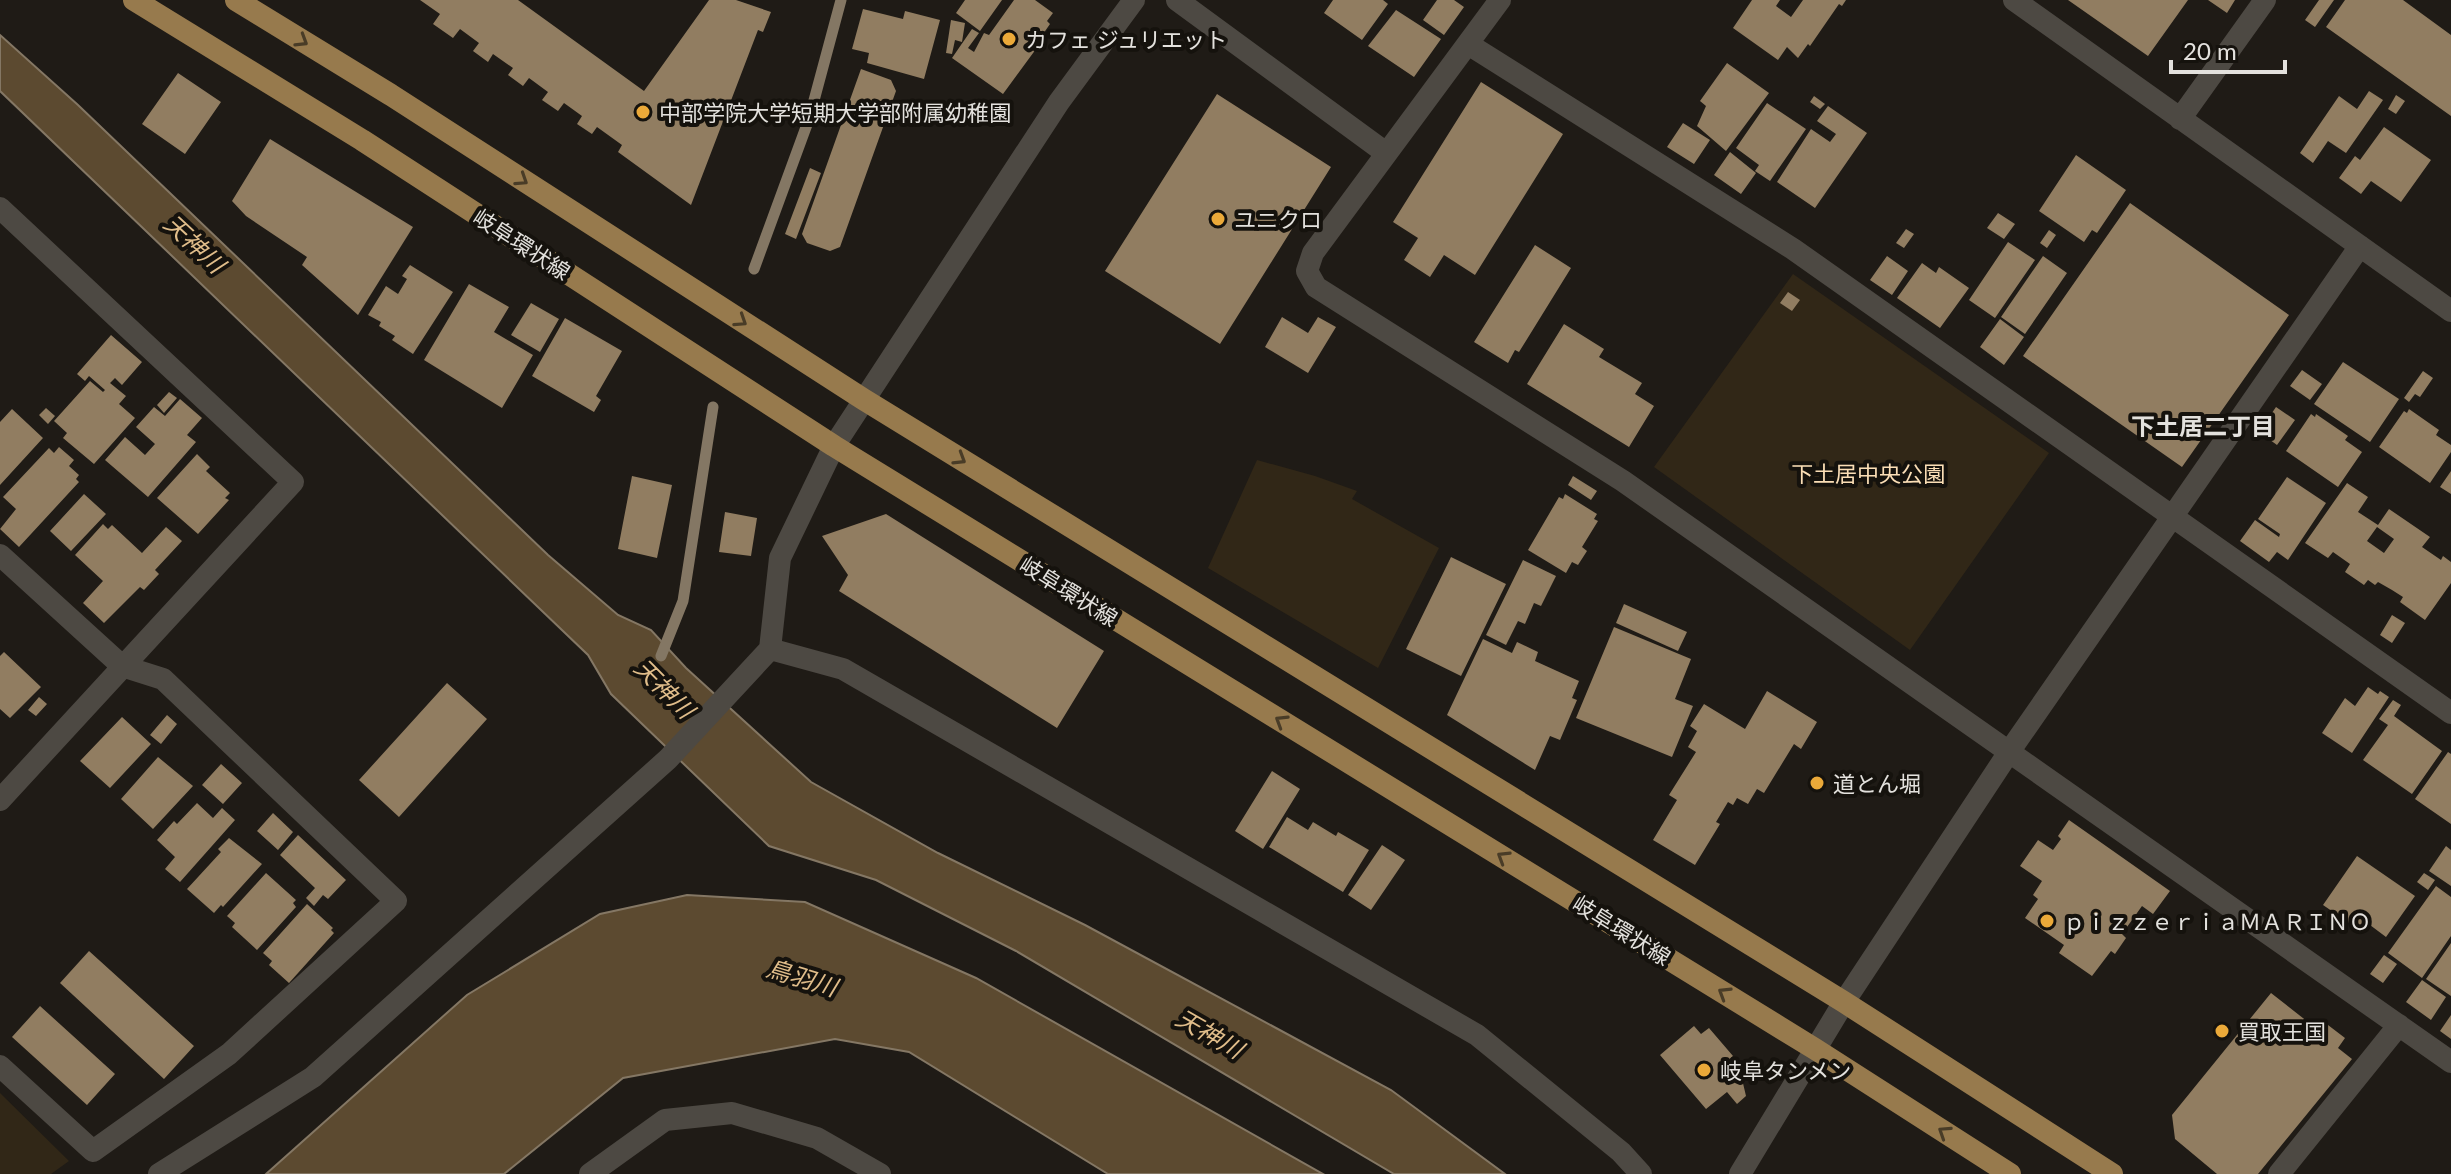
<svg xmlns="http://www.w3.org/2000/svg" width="2451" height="1174" font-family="Lato,'Noto Sans JP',sans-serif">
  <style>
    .green { fill: #312717 }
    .water { fill: #5c4a30; stroke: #847764; stroke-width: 2 }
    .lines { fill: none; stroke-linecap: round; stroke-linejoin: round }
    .stream { stroke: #847764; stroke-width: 11 }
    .building { fill: #917d61; fill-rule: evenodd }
    .minor { stroke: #4d4943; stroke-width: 22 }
    .tertiary { stroke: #4d4943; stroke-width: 22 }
    .primary { stroke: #977a4d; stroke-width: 22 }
    .oneway { stroke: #493c27 }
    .poi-dot { fill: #eba939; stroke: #15120d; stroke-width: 3 }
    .labels { text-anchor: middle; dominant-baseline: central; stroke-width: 8; stroke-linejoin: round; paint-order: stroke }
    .poi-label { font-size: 22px; fill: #e3e1dd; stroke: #15120d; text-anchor: start }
    .street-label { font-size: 22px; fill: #e3e1dd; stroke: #15120d }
    .park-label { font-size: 22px; fill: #fbdeb6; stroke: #15120d }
    .water-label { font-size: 24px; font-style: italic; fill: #e0bd8a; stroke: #15120d }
    .neighbourhood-label { font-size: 24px; font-weight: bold; fill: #e3e1dd; stroke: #15120d }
  </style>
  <rect width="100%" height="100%" fill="#1f1b16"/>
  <path class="green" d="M1793 274 2049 453 1910 650 1654 467Z
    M1257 460 1315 476 1357 491 1352 499 1439 548 1378 668 1208 568Z
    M0 1093 69 1161 51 1174H0Z"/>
  <path class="water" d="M0 35 78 105 548 555 618 615 651 630 686 668 811 782 938 853 1085 925 1391 1090 1505 1174H1394L1016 951 876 880 769 846 611 694 588 655 0 91Z
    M687 895 805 902 976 978 1323 1174H1108L909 1052 835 1039 623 1078 504 1174H266L467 995 600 914Z"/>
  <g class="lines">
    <path class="stream" d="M754 269 809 119 841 0
      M661 656 683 601 713 407"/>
  </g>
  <path class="building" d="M420 0H518L644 91 709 0H736L771 12 763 32 758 30 691 205 618 152 622 145 597 127 592 134 577 124 582 116 564 103 558 111 542 100 548 92 529 78 523 86 508 75 513 68 493 54 488 62 473 51 479 43 460 29 453 38 433 24 440 14Z
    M965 0H1002L980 31 956 13Z
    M1014 0H1035L1053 13 1047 21 1050 24 1034 47 1036 49 1003 94 952 58 972 29 979 33 968 48 974 52 984 33 989 35Z
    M1333 0H1383L1388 4 1362 40 1324 13Z
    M1437 0H1454L1464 7 1444 35 1423 20Z
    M1752 0H1780L1776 6 1791 17 1803 0H1846L1842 6 1839 4 1810 46 1808 44 1798 58 1787 47 1778 60 1733 28Z
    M2068 0H2188L2148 56Z
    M2208 0H2235L2227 13Z
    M2319 0H2334L2315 27 2305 20Z
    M2345 0H2403L2451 35V116L2326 27Z
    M863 9 903 19 905 11 940 20 924 79 867 63 869 53 852 49Z
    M1396 10 1441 39 1414 77 1368 46Z
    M951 20 965 23 962 42 955 40 952 54 946 53Z
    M1727 63 1769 93 1726 151 1697 126 1706 106 1700 101Z
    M861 69 891 80 896 91 840 247 830 251 807 243 802 234Z
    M178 73 221 102 185 154 142 124Z
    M1481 82 1563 134 1475 275 1444 255 1430 277 1404 260 1418 238 1393 222Z
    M2369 91 2383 100 2346 153 2328 141 2313 163 2300 153 2339 96 2357 109Z
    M1217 94 1331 167 1220 344 1105 271Z
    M2396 95 2405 101 2396 114 2388 109Z
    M1814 96 1825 104 1820 109 1810 102Z
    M1767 103 1806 129 1770 181 1755 171 1759 165 1736 148Z
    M1828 106 1867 133 1815 208 1777 182 1811 129 1830 142 1836 134 1817 121Z
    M1683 123 1710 140 1694 164 1667 147Z
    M2384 127 2431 160 2401 202 2371 181 2361 194 2339 178 2355 156 2360 160Z
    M270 139 413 227 358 315 302 265 307 257 246 216 232 201Z
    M1730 152 1756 173 1741 194 1714 175Z
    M2076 155 2126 190 2097 233 2092 230 2084 242 2039 211Z
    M810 168 821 173 796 239 785 234Z
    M2130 203 2289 315 2182 467 2023 356Z
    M1998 213 2015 224 2004 239 1987 228Z
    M1906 229 1914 234 1904 248 1896 243Z
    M2049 230 2056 235 2047 248 2040 243Z
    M2008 242 2035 260 1995 318 1969 300Z
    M1535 245 1571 268 1519 352 1515 350 1508 363 1474 342Z
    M1887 256 1908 271 1892 295 1870 280Z
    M2043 256 2067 273 2025 334 2001 317Z
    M1922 263 1936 273 1939 267 1969 288 1940 328 1897 298Z
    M410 265 453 292 413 354 392 340 395 336 379 326 381 322 368 315 386 286 398 294 407 279 402 276Z
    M469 284 509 307 494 332 533 355 502 408 424 360Z
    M1788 292 1800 300 1792 311 1780 303Z
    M531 303 559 319 540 352 511 335Z
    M1282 317 1308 333 1318 317 1336 327 1308 373 1265 347Z
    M565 318 622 351 596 396 601 400 594 412 532 376Z
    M2000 319 2024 337 2004 365 1980 347Z
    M1564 324 1604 349 1599 357 1642 383 1635 394 1654 406 1629 447 1527 384Z
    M111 335 142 362 122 385 115 378 110 383 126 396 119 404 135 418 94 464 63 438 67 433 54 421 90 381 103 392 105 390 89 376 85 381 77 374Z
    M2343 362 2399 399 2370 442 2314 404Z
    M2302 370 2322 384 2310 400 2290 386Z
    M2423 371 2433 378 2420 397 2415 394 2409 402 2404 398Z
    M169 392 177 398 164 413 157 405Z
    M180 399 202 418 187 435 196 442 148 497 105 460 125 437 145 455 155 444 136 427 154 407 165 416Z
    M2276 407 2295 420 2277 445 2259 432Z
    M46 408 55 416 48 424 39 415Z
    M12 409 43 438 0 485V422Z
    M2409 409 2439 430 2436 435 2451 445V452L2430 483 2379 447 2404 411 2407 413Z
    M2311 414 2315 417 2316 414 2348 436 2345 440 2362 452 2338 487 2286 451Z
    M59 447 74 460 69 466 79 475 76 479 79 482 19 547 0 529 16 509 3 497 49 448 54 453Z
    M197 454 210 467 206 471 230 493 225 498 229 500 198 534 157 498Z
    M2451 471V494L2440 487Z
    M632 476 672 485 657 558 618 549Z
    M1573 476 1597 491 1591 500 1568 485Z
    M2287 477 2326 503 2288 560 2277 552 2269 562 2240 541 2255 520 2279 537 2280 534 2258 519Z
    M2347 483 2368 497 2358 512 2378 525 2389 509 2430 537 2422 547 2441 560 2443 556 2451 562V583L2425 620 2400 602 2403 597 2392 590 2378 582 2375 585 2368 580 2364 585 2345 572 2350 564 2333 552 2328 558 2305 543ZM2377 527 2394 539 2384 553 2367 541Z
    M84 494 106 514 71 551 50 531Z
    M1565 494 1597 514 1594 519 1598 521 1582 547 1587 551 1578 565 1572 562 1566 573 1528 550 1559 497 1563 499Z
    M725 512 757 518 751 556 719 552Z
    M886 514 1104 651 1057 728 839 591 848 575 822 536Z
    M103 524 108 529 112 525 142 553 166 527 182 541 155 570 159 574 144 590 140 587 104 623 83 603 103 581 75 555Z
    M1451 557 1506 584 1461 676 1406 649Z
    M1523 560 1556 576 1541 606 1534 603 1525 624 1518 621 1506 645 1486 635Z
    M1624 604 1687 632 1678 651 1616 623Z
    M2392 615 2405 623 2392 643 2380 635Z
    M1614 627 1691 659 1675 699 1693 706 1672 757 1576 718Z
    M1483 639 1512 653 1517 642 1538 652 1535 661 1579 681 1572 698 1577 700 1560 740 1550 736 1535 770 1447 715Z
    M4 652 41 687 10 718 0 709V656Z
    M447 683 487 719 399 817 359 780Z
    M2368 687 2378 694 2380 691 2389 697 2352 753 2322 733 2345 698 2355 706Z
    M1767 691 1817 722 1801 749 1794 744 1764 793 1757 789 1748 804 1737 798 1733 805 1728 802 1716 822 1720 824 1695 865 1653 840 1677 800 1669 795 1696 752 1688 747 1697 731 1690 726 1704 704 1745 729Z
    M39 697 47 704 36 716 28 710Z
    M2393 700 2401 705 2394 716 2442 751 2412 794 2363 760 2388 725 2379 719Z
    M167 715 177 724 161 744 150 735Z
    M122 717 151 744 110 788 80 761Z
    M2448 752 2451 754V824L2415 799Z
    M158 757 193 786 153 829 121 799Z
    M221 764 242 783 223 804 202 785Z
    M1272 771 1300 789 1263 849 1235 831Z
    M197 803 213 818 222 808 235 820 180 882 165 869 175 857 157 840 174 821 177 824Z
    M273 813 293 832 278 850 257 831Z
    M1287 817 1308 830 1313 822 1336 836 1338 832 1369 850 1343 892 1269 847Z
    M2069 820 2170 891 2153 914 2142 906 2122 934 2126 938 2115 954 2111 951 2092 976 2059 953 2064 945 2025 918 2038 899 2033 895 2042 881 2020 866 2038 840 2053 850 2061 839 2058 836Z
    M298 835 346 880 328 899 323 895 314 906 306 898 315 888 280 855Z
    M229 838 262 864 223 907 221 905 214 913 187 889 221 852 218 849Z
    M1382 845 1405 860 1371 910 1348 895Z
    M2446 846 2451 850V886L2429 871Z
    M2357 856 2415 896 2386 937 2370 925 2364 933 2323 905Z
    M266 873 296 900 293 903 296 907 257 950 232 927 235 923 227 916Z
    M2424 873 2435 880 2428 890 2417 882Z
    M2436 886 2451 897V936L2422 978 2388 953Z
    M307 904 333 928 331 930 334 933 289 983 269 965 272 961 263 953Z
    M2451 943V996L2426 979Z
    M89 951 194 1046 164 1079 60 983Z
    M2384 955 2397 964 2383 983 2370 974Z
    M2422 980 2446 997 2431 1020 2406 1002Z
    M2271 993 2322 1033 2328 1025 2345 1038 2338 1048 2352 1059 2258 1174H2217L2175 1139 2172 1115Z
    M40 1006 115 1074 87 1105 12 1037Z
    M2451 1015V1039L2440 1031Z
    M1694 1026 1701 1034 1709 1028 1733 1056 1727 1061 1742 1079 1746 1096 1737 1104 1727 1092 1706 1109 1660 1055Z"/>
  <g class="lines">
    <path class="minor" d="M1177 0 1386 153
      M1500 0 1313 253 1307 271 1316 287 1623 481 2451 1062
      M2014 0 2451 311
      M1468 44 1793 249 2451 713
      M2180 119 2265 0
      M0 208 293 482 0 800
      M0 555 122 666 163 679 396 901 229 1054 93 1151 0 1066
      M770 649 843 669 1477 1035 1621 1152 1641 1174
      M159 1174 313 1077 668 759 770 649 780 558 834 446
      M590 1174 665 1120 732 1113 817 1138 880 1174
      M1740 1174 1844 1002 2009 752 2360 246
      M2279 1174 2399 1025"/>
    <path class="tertiary" d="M834 446 1059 102 1134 0"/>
    <path class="primary" d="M134 0 362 140 834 446 1815 1049 2010 1174
      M236 0 391 95 863 399 1844 1002 2112 1174"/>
  </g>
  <defs><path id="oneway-chevron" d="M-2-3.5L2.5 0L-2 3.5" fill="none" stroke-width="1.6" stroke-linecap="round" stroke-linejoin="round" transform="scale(2)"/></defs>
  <g class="oneway">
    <use href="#oneway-chevron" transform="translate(302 41) rotate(32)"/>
    <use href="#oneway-chevron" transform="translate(522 180) rotate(33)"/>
    <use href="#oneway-chevron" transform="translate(741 321) rotate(33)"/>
    <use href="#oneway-chevron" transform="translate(960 459) rotate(32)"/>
    <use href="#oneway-chevron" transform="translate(1281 721) rotate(-148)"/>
    <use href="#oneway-chevron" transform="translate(1503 857) rotate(-148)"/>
    <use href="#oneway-chevron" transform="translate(1724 993) rotate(-148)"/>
    <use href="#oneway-chevron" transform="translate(1944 1132) rotate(-147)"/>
  </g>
  <g class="poi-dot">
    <circle cx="1009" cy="39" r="8"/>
    <circle cx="643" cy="112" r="8"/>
    <circle cx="1218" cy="219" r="8"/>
    <circle cx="1817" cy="783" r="8"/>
    <circle cx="2047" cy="921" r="8"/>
    <circle cx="2222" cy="1031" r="8"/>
    <circle cx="1704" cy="1070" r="8"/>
  </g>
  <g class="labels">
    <g class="poi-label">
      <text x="1025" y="39">カフェ ジュリエット</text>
      <text x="659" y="112">中部学院大学短期大学部附属幼稚園</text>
      <text x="1234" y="219">ユニクロ</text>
      <text x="1833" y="783">道とん堀</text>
      <text x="2063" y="921">ｐｉｚｚｅｒｉａＭＡＲＩＮＯ</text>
      <text x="2238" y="1031">買取王国</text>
      <text x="1720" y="1070">岐阜タンメン</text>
    </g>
    <g class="street-label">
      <text transform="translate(522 244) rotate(33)">岐阜環状線</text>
      <text transform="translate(1069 591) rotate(32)">岐阜環状線</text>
      <text transform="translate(1622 930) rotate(32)">岐阜環状線</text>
    </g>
    <g class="park-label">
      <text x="1868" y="473">下土居中央公園</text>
    </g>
    <g class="water-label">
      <text transform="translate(195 243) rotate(43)">天神川</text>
      <text transform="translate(665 688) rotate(45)">天神川</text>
      <text transform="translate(802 977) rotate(17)">鳥羽川</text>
      <text transform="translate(1210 1033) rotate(30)">天神川</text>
    </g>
    <g class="neighbourhood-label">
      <text x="2203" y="425">下土居二丁目</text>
    </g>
  </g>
  <path d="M2171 60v12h114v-12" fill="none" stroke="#e3e1dd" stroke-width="4"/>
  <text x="2183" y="60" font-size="24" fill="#e3e1dd" stroke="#15120d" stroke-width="6" paint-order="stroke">20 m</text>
</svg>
